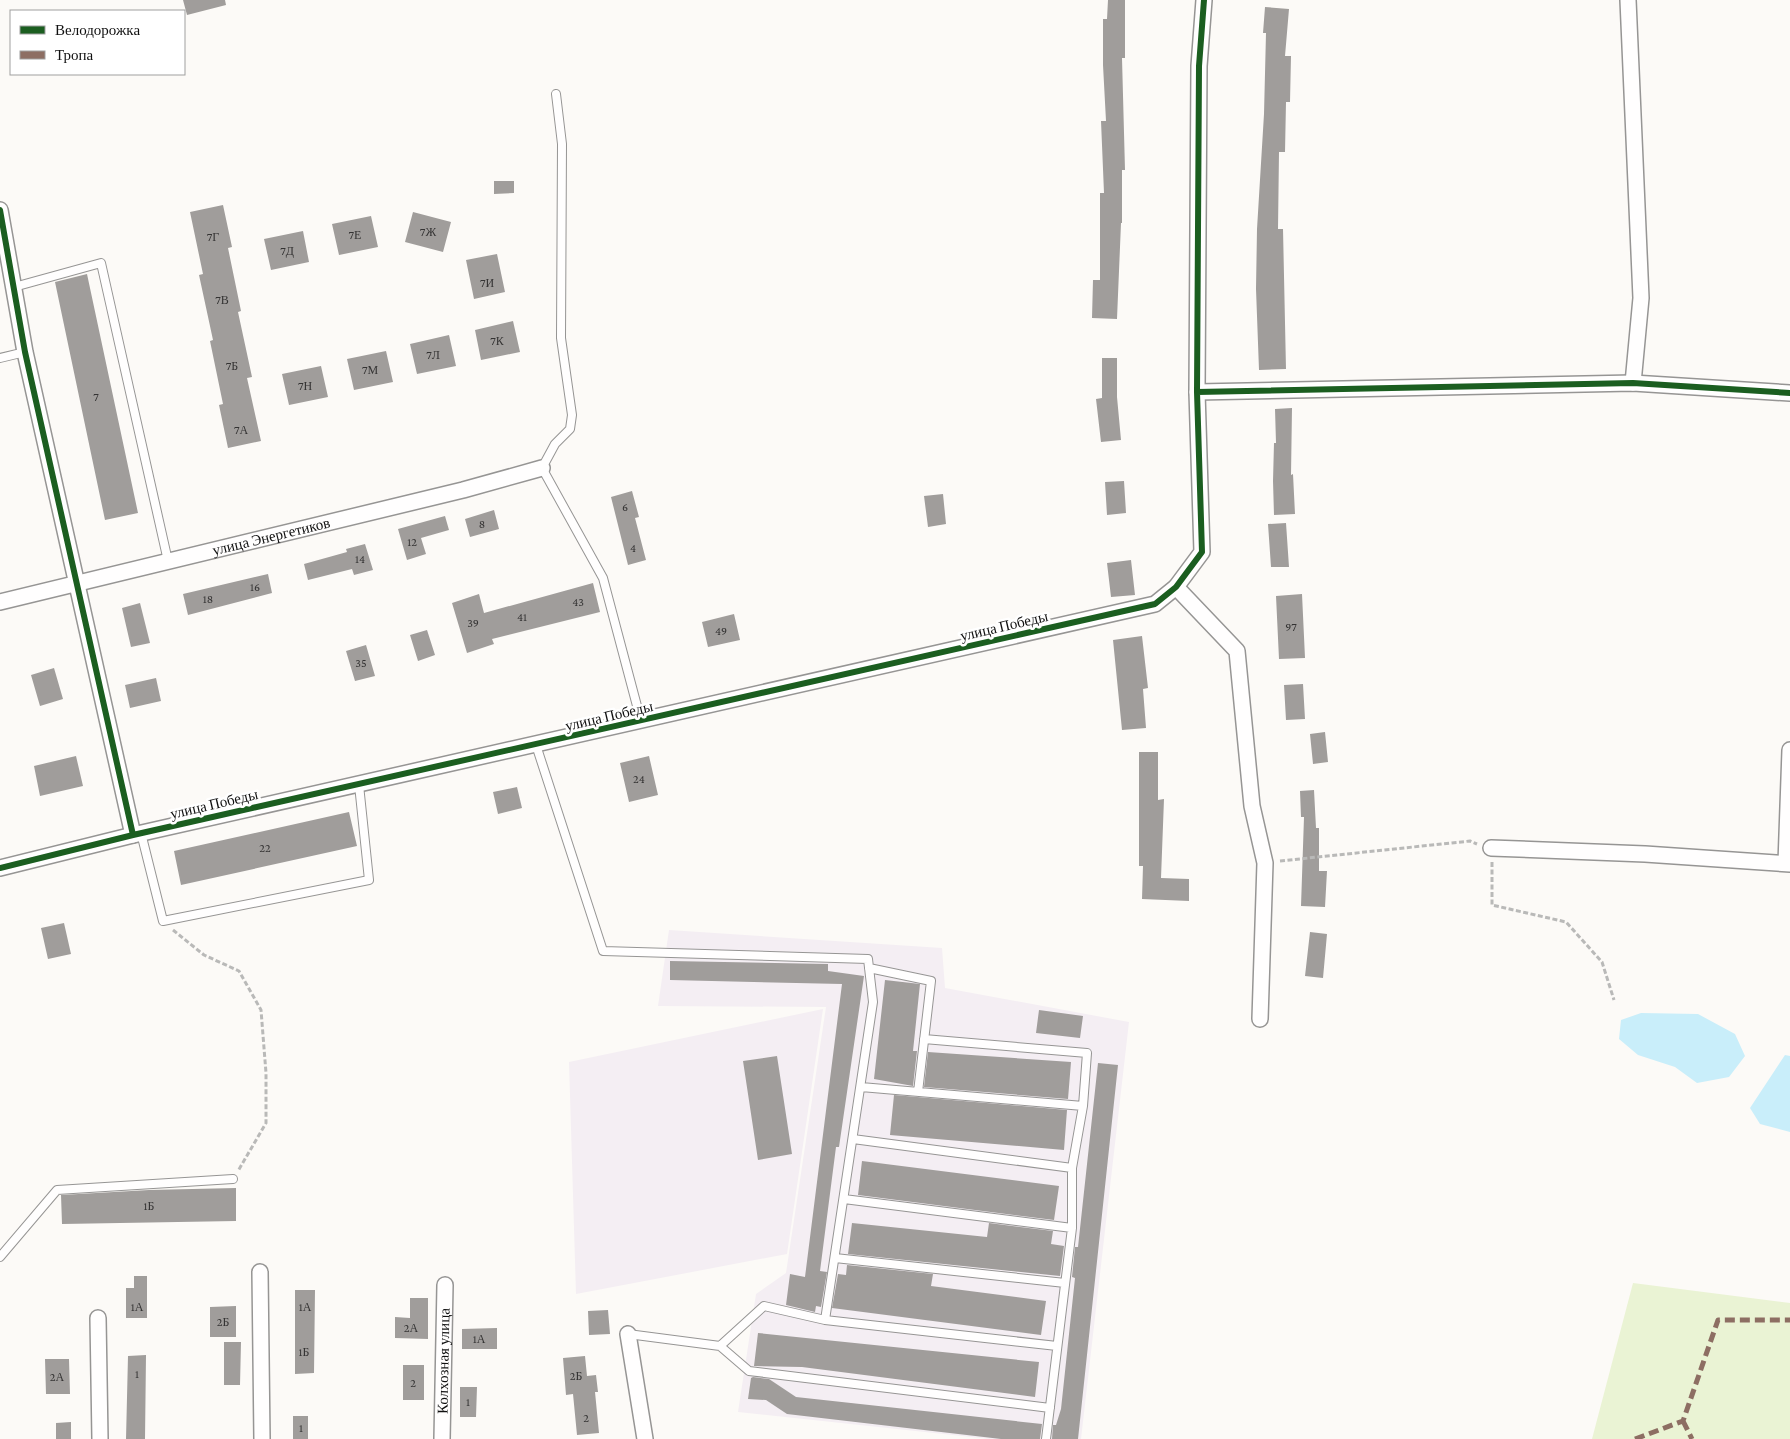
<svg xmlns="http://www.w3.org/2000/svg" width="1790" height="1439" font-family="'Crimson Pro',serif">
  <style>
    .industrial { fill: #f4eef3 }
    .green { fill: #eaf3d4 }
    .water { fill: #c9eefa }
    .building { fill: #a09d9b }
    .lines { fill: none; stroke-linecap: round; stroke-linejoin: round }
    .lane-casing { stroke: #969594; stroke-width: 10 }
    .street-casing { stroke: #969594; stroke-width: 18 }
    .path { stroke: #b9b9b8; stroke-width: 3; stroke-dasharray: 5 2.5; stroke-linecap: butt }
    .lane { stroke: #fffefe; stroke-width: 8 }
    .street { stroke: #fffefe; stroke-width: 15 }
    .quiet { stroke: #8d6e63; stroke-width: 5; stroke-dasharray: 10 5; stroke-linecap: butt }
    .cycleway-casing { stroke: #fff; stroke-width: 9 }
    .cycleway { stroke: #1b5e20; stroke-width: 6 }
    .labels { text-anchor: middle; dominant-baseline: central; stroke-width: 5; stroke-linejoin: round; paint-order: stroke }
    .number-label { font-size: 12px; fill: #343333 }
    .street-label { font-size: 15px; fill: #101010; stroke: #fff }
  </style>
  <rect width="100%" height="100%" fill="#fcfaf7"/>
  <path class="industrial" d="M669 930 942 948 945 988 1129 1022 1081 1439H990L738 1412 756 1294 786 1273 826 1007 658 1006Z
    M823 1009 787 1254 576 1294 569 1062Z"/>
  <path class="green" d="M1633 1283 1790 1303V1439H1592Z"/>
  <path class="water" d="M1641 1013 1698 1014 1735 1034 1745 1056 1729 1077 1697 1083 1675 1067 1638 1055 1619 1039 1621 1020Z
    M1785 1055 1790 1056V1132L1760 1124 1750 1108Z"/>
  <path class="building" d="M183 0H225L226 5 187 15Z
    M1108 0H1125V58H1122L1125 170H1122V223H1121L1117 319 1092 318 1093 280H1100V193H1104L1101 121H1106L1103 65V19H1107Z
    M1265 7 1289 9 1285 56H1291L1290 102H1286L1285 152H1279L1278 229H1283L1286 369 1259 370 1256 289 1257 229 1264 114 1266 33H1263Z
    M494 181H514V193L494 194Z
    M223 205 232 247 228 248 241 311 238 312 252 377 247 378 261 441 228 448 219 405 223 404 210 341 213 340 199 275 203 274 190 212Z
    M413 212 451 222 443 252 405 242Z
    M371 216 378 247 339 255 332 224Z
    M303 231 309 262 271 270 264 239Z
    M497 254 505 292 474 299 466 260Z
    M87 274 138 513 105 520 55 282Z
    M513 321 520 352 481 360 475 330Z
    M449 335 456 366 417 374 410 344Z
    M386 351 393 382 354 390 347 359Z
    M1102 358H1117V397L1121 440 1101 442 1096 399 1102 398Z
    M321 366 328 397 289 405 282 374Z
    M1292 408 1291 475 1293 474 1295 514 1274 515 1273 481 1274 443H1276L1275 409Z
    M1124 481 1126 513 1107 515 1105 482Z
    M632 491 639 517 635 518 646 560 628 565 611 497Z
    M943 494 946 524 928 527 924 496Z
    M494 510 499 529 470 537 465 519Z
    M445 516 449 530 421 538 426 554 407 560 398 529Z
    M1286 523 1289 567H1271L1268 524Z
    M365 544 373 570 354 575 352 569 308 580 304 564 347 552 346 549Z
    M1131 560 1135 595 1111 597 1107 563Z
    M268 574 272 593 188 615 183 594Z
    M593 583 600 612 492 639 494 644 467 653 452 603 479 594 484 613Z
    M1302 594 1305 658 1279 659 1276 596Z
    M140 603 150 643 131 647 122 608Z
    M734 614 740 640 708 647 702 622Z
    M427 630 435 655 418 661 410 635Z
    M1142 636 1148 688 1143 689 1146 728 1122 730 1113 640Z
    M366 645 375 676 355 681 346 651Z
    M54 668 63 699 40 706 31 675Z
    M156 678 161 701 130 708 125 685Z
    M1303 684 1305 719 1286 720 1284 685Z
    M1325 732 1328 762 1313 764 1310 734Z
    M1139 752H1158V800L1164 799 1161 878 1189 879V901L1142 899 1143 866H1139Z
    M76 756 83 786 40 796 34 766Z
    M649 756 658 795 629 802 620 763Z
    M517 787 522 808 498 814 493 792Z
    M1314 790 1316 828H1319V871H1327L1325 907 1301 906 1304 817H1301L1300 791Z
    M349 812 357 846 181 885 174 851Z
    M64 923 71 954 48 959 41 928Z
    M1310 932 1327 934 1323 978 1305 976Z
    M670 961 828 964V971L864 976 839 1147H836L820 1271 827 1272 821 1307 816 1306 815 1312 786 1305 790 1274 805 1277 842 984 670 980Z
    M885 980 920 984 913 1051H917L913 1086 874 1079Z
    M1039 1010 1083 1016 1080 1038 1036 1033Z
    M928 1052 1071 1062 1068 1099 924 1087Z
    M777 1056 792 1154 758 1160 743 1061Z
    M1098 1063 1118 1065 1078 1439H1052L1053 1425H1056L1061 1409 1075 1278 1072 1277 1075 1247H1078Z
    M894 1095 1067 1110 1064 1150 890 1135Z
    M862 1161 1059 1186 1054 1220 858 1195Z
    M236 1188V1221L62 1224 61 1195 149 1190Z
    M852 1223 987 1237 989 1223 1053 1231 1051 1244 1064 1246 1060 1276 848 1254Z
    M847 1265 933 1274 931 1286 1046 1301 1041 1335 832 1308 838 1274 846 1275Z
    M134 1276H147V1318H126V1288H134Z
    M295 1290H315L314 1373 295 1374Z
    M410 1298H428V1339L395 1338V1317L410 1318Z
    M236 1306V1337H210V1307Z
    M608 1310 610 1334 589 1335 588 1311Z
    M497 1328V1349H462V1329Z
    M758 1333 1039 1362 1035 1397 802 1367 754 1366Z
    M224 1342H241L240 1385H224Z
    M146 1355 145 1439H126L128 1356Z
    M585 1356 587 1376 596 1375 598 1392H595L599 1433 577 1435 573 1394 566 1395 563 1358Z
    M45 1359H69L70 1394H46Z
    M403 1365H424V1400H403Z
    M753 1377 769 1379 796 1397 1042 1424 1040 1439H1001L787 1414 766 1400 748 1399 751 1378Z
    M460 1387H477L476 1417H460Z
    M293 1416H308V1439H293Z
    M71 1422V1439H56V1423Z"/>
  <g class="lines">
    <defs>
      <path id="lane" d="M556 94 562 144 561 338 572 415 570 429 555 444 542 468 603 578 641 721
        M14 287 101 263 168 561
        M0 358 25 352
        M536 745 603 951 868 959 873 1002 825 1320
        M141 833 163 921 369 880 359 785
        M869 968 931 981 918 1092
        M924 1039 1087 1053 1083 1106
        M861 1087 1083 1106 1072 1168
        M853 1139 1072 1168V1228L1046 1439
        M844 1199 1072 1228
        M0 1257 57 1190 233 1179
        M835 1258 1065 1283
        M628 1334 720 1346 764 1306 825 1320 1057 1346
        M720 1346 749 1371 1050 1408"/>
      <g id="street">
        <path d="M1628 0 1641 298 1633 383"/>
        <path d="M0 210 25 352 133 835"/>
        <path d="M1197 392 1633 383 1790 393"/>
        <path d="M1176 587 1237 651 1252 806 1265 863 1260 1019"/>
        <path id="s1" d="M0 602 463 490 542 468"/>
        <path d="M1491 848 1645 854 1790 864"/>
        <path d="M1786 863 1790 750"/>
        <path d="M0 868 133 835 1155 604 1176 587 1202 552 1197 392 1199 66 1204 0"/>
        <path d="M260 1272 262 1439"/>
        <path d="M98 1318 100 1439"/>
        <path d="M628 1334 645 1439"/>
        <path id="s2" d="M442 1439 445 1285"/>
      </g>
    </defs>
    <use href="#lane" class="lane-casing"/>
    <use href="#street" class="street-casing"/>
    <path class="path" d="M1280 861 1470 841 1477 844
      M1492 862V905L1566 922 1602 962 1614 1000
      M173 930 204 955 239 971 261 1010 266 1073V1123L238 1171"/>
    <use href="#lane" class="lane"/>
    <use href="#street" class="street"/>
    <path class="quiet" d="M1683 1421 1692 1439
      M1635 1439 1683 1421 1718 1320H1790"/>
    <defs>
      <path id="cycleway" d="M0 210 25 352 133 835
        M1197 392 1633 383 1790 393
        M0 868 133 835 1155 604 1176 587 1202 552 1197 392 1199 66 1204 0"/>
    </defs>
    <use href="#cycleway" class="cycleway-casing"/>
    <use href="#cycleway" class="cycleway"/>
  </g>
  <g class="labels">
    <g class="number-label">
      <text x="428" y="232">7Ж</text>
      <text x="355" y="235">7Е</text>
      <text x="213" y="237">7Г</text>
      <text x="287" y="251">7Д</text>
      <text x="487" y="283">7И</text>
      <text x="222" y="300">7В</text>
      <text x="497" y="341">7К</text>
      <text x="433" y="355">7Л</text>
      <text x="232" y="366">7Б</text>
      <text x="370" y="370">7М</text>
      <text x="305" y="386">7Н</text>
      <text x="96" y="397">7</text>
      <text x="241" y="430">7А</text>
      <text x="625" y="507">6</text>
      <text x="482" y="524">8</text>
      <text x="412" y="542">12</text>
      <text x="633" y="548">4</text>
      <text x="360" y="559">14</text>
      <text x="255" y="587">16</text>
      <text x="208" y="599">18</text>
      <text x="578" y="602">43</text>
      <text x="522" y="617">41</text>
      <text x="473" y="623">39</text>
      <text x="1291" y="627">97</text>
      <text x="721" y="631">49</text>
      <text x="361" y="663">35</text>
      <text x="639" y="779">24</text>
      <text x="265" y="848">22</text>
      <text x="149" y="1206">1Б</text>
      <text x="137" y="1307">1А</text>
      <text x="305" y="1307">1А</text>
      <text x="223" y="1322">2Б</text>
      <text x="411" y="1328">2А</text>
      <text x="479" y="1339">1А</text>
      <text x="304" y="1352">1Б</text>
      <text x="137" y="1374">1</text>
      <text x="576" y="1376">2Б</text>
      <text x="57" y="1377">2А</text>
      <text x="413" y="1383">2</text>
      <text x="468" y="1402">1</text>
      <text x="586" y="1418">2</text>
      <text x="301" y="1428">1</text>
    </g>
    <g class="street-label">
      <text stroke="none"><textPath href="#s1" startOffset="279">улица Энергетиков</textPath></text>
      <text transform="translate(1004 626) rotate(-13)">улица Победы</text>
      <text transform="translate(609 716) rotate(-13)">улица Победы</text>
      <text transform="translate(214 804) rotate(-13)">улица Победы</text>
      <text stroke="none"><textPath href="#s2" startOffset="78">Колхозная улица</textPath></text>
    </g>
  </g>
  <rect x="10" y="10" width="175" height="65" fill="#ffffff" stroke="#9f9f9f"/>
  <rect x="20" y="26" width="25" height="8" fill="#1b5e20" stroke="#9f9f9f"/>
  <text x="55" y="35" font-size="15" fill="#101010">Велодорожка</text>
  <rect x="20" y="51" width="25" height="8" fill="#8d6e63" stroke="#9f9f9f"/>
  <text x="55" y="60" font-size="15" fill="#101010">Тропа</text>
</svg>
